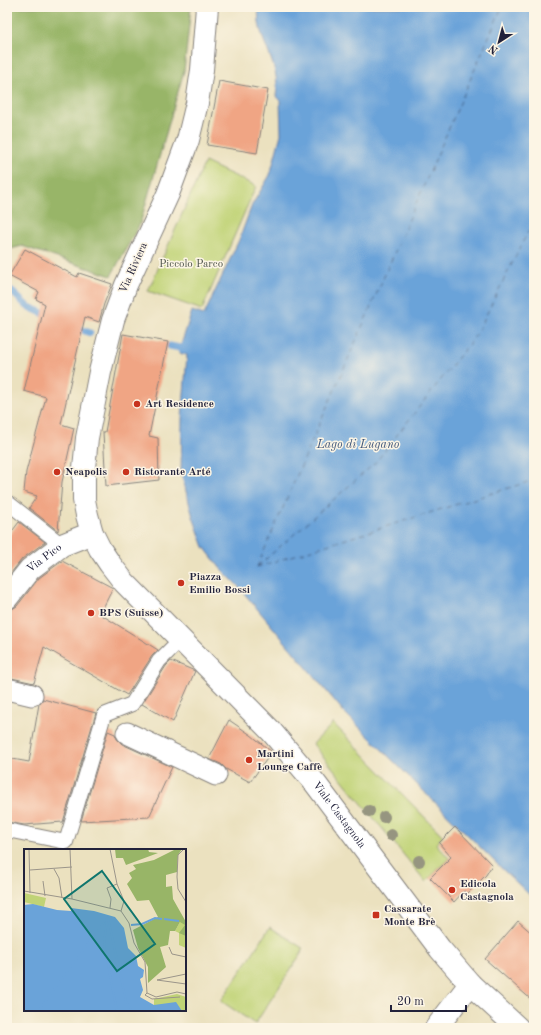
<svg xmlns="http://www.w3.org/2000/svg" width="541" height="1035" font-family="'Old Standard TT',serif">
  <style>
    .green { fill: #c0d376; stroke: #717a58 }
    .forest { fill: #98b567; stroke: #5d6c51 }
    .water { fill: #6aa3d9; stroke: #46628a }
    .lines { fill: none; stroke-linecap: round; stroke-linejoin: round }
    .stream { stroke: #6aa3d9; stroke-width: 7 }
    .ferry { stroke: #3f567a; stroke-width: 1; stroke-dasharray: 5 4; stroke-linecap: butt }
    .building { fill: #f0a584 }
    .service-casing { stroke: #86827d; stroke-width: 16 }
    .pedestrian-casing { stroke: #86827d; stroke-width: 23 }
    .minor-casing { stroke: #86827d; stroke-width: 24 }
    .secondary-casing { stroke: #86827d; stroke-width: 24 }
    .service { stroke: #fff; stroke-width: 14 }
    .pedestrian { stroke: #fff; stroke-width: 21 }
    .minor { stroke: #fff; stroke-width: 22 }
    .secondary { stroke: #fff; stroke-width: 22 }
    .tree { fill: #969580 }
    .poi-dot { fill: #c8321e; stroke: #fcf5e5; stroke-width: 1.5 }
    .labels { text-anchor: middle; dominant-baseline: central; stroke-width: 3; stroke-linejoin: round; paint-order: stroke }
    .park-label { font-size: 11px; fill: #51574d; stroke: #fcf5e5 }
    .street-label { font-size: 11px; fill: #22223b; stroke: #fcf5e5 }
    .poi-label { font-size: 11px; font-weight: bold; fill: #22223b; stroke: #fcf5e5; text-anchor: start }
    .water-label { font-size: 12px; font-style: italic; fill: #3f567a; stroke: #fcf5e5 }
    .inset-river { fill: none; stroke: #6aa3d9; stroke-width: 2 }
    .inset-road { fill: none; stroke: #9b958a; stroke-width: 1 }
    .view { fill: #0f766e; fill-opacity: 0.15; stroke: #0f766e; stroke-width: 2 }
    .inset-edge { fill: none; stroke: #22223b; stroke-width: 2 }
  </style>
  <rect width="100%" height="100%" fill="#fcf5e5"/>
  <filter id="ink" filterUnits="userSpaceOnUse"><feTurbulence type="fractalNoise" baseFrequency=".025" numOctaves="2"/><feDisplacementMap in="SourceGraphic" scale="8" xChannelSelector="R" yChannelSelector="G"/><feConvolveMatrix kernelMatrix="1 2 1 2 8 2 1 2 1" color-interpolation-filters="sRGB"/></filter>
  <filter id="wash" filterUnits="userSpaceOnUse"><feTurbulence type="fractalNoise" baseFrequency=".012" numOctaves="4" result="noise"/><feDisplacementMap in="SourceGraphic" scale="16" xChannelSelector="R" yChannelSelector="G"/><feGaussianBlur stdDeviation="0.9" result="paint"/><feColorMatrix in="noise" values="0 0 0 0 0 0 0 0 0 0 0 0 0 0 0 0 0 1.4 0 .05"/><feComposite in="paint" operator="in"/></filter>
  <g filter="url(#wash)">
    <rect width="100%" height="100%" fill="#ebe1bf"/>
    <path class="green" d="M205 162 256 186 202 310 148 291Z
      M333 723 443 836 436 844 449 858 426 882 313 744Z
      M270 927 304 949 255 1024 221 1001Z"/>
    <path class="forest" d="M7 7H191L184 71 140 224 111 276 22 246 7 250Z"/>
    <path class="water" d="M259 7H534V899L498 865 344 712 238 586 221 569 204 547 193 517 181 473 182 418 187 355 179 353 180 348 192 311 204 315 239 240 252 205 270 175 281 134 280 101 276 96C282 62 254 39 259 7Z"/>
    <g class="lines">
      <path class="stream" d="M7 287 27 306 51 317
        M73 326 90 333
        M170 346 180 348"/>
      <path class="ferry" d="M258 566 375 463 476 335 534 220
        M257 567 502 7
        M257 567 534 480"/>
    </g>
    <g id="blocks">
      <path class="building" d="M219 81 268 90 257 153 207 145Z
        M25 249 77 277 79 273 112 284 104 304 99 322 85 317 61 424 74 428 62 482 58 531 29 508 37 496 24 492 26 472 46 397 24 391 45 304 36 299 39 292 9 276Z
        M123 334 168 342 149 436 158 438 159 480 106 486 103 432H105Z
        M19 522 45 542 22 559 7 578V538Z
        M62 561 113 588 100 614 158 650 152 656 127 695 44 647 34 683 7 677V610L12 609 17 606 39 578Z
        M171 661 195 671 173 722 142 704 166 666Z
        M43 699 96 713 63 822 24 825 7 822V758L29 762 39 704Z
        M229 720 251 735 272 752 250 782 226 769 221 764 209 759Z
        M108 731 115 734 117 739 122 744 172 767 149 817 81 821Z
        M455 827 492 865 486 875 467 894 464 891 454 902 430 878 451 857 439 843Z
        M518 921 534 935V1002L485 959Z"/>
    </g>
  </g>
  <g filter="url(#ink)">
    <use href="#blocks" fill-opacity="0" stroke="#86827d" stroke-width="1"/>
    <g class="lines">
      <defs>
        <path id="service" d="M7 502 62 545
          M7 830 66 842 104 715 132 704 159 661 180 640"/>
        <path id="pedestrian" d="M7 689 32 695
          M127 733 216 775"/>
        <g id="minor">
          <path id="s1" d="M7 598 30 569 62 545 92 533"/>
          <path d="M436 1028 470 984"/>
        </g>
        <g id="secondary">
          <path id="s2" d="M207 7 202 70 197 103 188 140 168 194 126 285 113 320 100 372 87 438 84 468V500L87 515 92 533 100 549 110 564 124 582 271 731 315 783 440 949 470 984 518 1028"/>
        </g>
      </defs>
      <use href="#service" class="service-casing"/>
      <use href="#pedestrian" class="pedestrian-casing"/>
      <use href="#minor" class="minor-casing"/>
      <use href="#secondary" class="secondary-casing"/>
      <use href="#service" class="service"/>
      <use href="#pedestrian" class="pedestrian"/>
      <use href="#minor" class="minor"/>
      <use href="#secondary" class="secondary"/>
    </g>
    <g class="tree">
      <circle cx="369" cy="811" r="6"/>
      <circle cx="384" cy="817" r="6"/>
      <circle cx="391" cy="835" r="6"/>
      <circle cx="419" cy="861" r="6"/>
    </g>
  </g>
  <g class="poi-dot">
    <circle cx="137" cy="404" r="4"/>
    <circle cx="57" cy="472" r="4"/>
    <circle cx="126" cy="472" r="4"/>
    <circle cx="181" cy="583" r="4"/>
    <circle cx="91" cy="613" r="4"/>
    <circle cx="249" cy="760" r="4"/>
    <circle cx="452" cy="890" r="4"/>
    <rect x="372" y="911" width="8" height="8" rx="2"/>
  </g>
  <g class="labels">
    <g class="park-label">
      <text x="191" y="264">Piccolo Parco</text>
    </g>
    <g class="street-label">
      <text transform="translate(134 268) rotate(-66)">Via Riviera</text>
      <text stroke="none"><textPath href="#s1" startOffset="55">Via Pico</textPath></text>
      <text stroke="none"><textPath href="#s2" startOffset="923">Viale Castagnola</textPath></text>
    </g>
    <g class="poi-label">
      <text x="145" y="404">Art Residence</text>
      <text x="65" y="472">Neapolis</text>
      <text x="134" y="472">Ristorante Arté</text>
      <text x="189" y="577">Piazza<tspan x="189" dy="13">Emilio Bossi</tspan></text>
      <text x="99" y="613">BPS (Suisse)</text>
      <text x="257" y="754">Martini<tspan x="257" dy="13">Lounge Caffè</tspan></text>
      <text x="460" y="884">Edicola<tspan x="460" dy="13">Castagnola</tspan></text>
      <text x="384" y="909">Cassarate<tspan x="384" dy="13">Monte Brè</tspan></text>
    </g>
    <g class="water-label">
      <text x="358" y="445">Lago di Lugano</text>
    </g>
  </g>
  <g transform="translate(24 849)">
    <rect width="162" height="162" fill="#ebe1bf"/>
    <path d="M0 44 22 49 20 58 0 53ZM156 73H162V99L155 96V84L151 82ZM153 145 162 148V162L130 156V150Z" fill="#c0d376"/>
    <path d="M91 0H124L125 3 134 4 102 16 99 9H92ZM152 0H158L154 6 153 23 142 26V38L148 37 149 50 162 73V87L155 84 161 76 156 73 151 82H146L144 96 136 98 142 118 124 134V118L114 99 109 81 134 68 125 51 113 52 103 35 108 29 105 24 112 20 109 16 130 11Z" fill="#98b567"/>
    <path d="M9 55 33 61 47 62V59L70 62 91 68 100 79 104 99 112 107 114 117 120 121 119 128 116 130 119 141 116 148 130 156 152 153 158 162H0V56Z" fill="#6aa3d9"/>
    <path class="inset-river" d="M84 69 102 152 108 162M83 70 80 95 93 162M140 70 155 72M107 76 118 75 131 69 138 70M14 162 84 68"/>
    <path class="inset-road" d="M5 0 6 44M46 0 48 50M86 0 93 35 100 52 97 62M160 0 154 6 153 28 154 40 162 53M30 20 35 29 38 49M6 21 48 18M19 32 21 47M0 42 48 50 97 62 105 74 110 94 121 113 123 144 132 148 153 143 162 145M86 59 87 50 83 39 93 35M145 98 148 105 162 108M162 125 133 131 162 135M123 144 121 146 128 150 156 148"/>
    <path class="view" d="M78 22 131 95 93 122 40 50Z"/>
    <rect width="162" height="162" class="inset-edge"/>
  </g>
  <rect width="541" height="1035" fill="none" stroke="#fcf5e5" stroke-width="24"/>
  <g transform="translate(499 42) rotate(216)" stroke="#fcf5e5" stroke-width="3" paint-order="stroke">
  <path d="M0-3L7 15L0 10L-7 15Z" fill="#22223b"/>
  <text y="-6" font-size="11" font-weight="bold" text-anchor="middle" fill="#22223b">N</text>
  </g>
  <path d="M391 1005v6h75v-6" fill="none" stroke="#22223b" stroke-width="2"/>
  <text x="397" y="1005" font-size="12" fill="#22223b" stroke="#fcf5e5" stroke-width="3" paint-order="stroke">20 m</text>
</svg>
